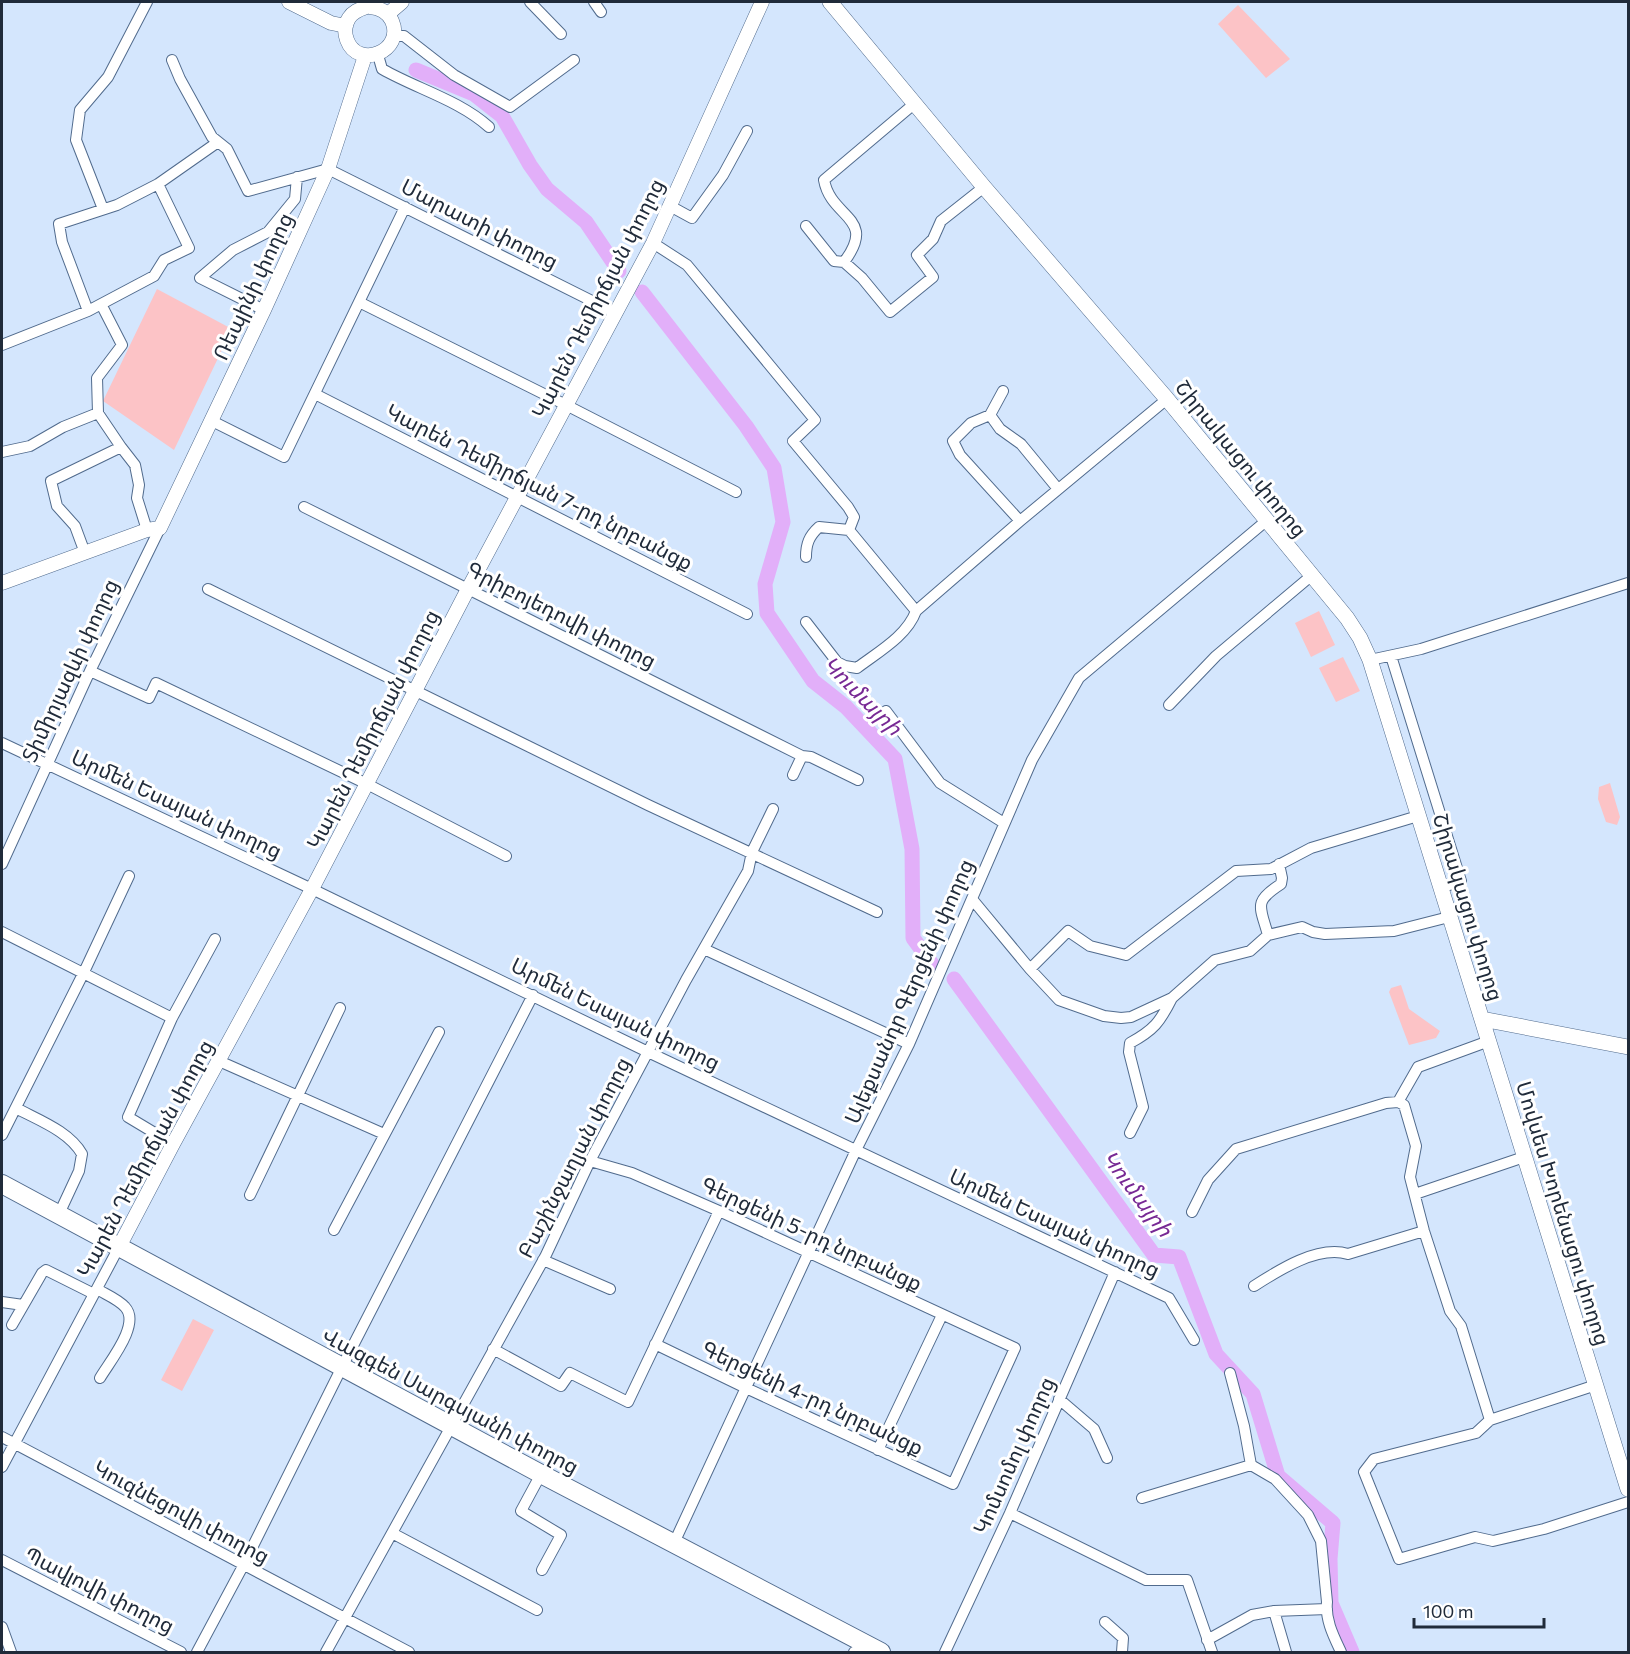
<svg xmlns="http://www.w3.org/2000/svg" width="1630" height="1654" font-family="Commissioner,'Noto Sans Armenian',sans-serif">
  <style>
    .green { fill: #fcc3c6 }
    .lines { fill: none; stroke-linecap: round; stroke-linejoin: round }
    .river { stroke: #e2aff9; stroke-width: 15 }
    .street-casing { stroke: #516b8d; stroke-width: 12 }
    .secondary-casing { stroke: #516b8d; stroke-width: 15 }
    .primary-casing { stroke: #516b8d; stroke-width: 16 }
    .highway-casing { stroke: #516b8d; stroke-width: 20 }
    .street { stroke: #fff; stroke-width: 10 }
    .secondary { stroke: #fff; stroke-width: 14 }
    .primary { stroke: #fff; stroke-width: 15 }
    .highway { stroke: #fff; stroke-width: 18 }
    .labels { text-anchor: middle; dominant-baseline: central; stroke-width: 6; stroke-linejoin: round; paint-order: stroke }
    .street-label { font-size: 21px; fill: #202b3a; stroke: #fff }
    .water-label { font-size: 22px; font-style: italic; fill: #772994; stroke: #fff }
  </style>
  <rect width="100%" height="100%" fill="#d4e6fd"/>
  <path class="green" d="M1238 5 1290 59 1266 78 1218 24Z
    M157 289 232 329 174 450 103 401Z
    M1319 611 1335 645 1311 657 1295 623Z
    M1343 657 1360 691 1336 702 1319 668Z
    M1610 783 1620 817 1617 825 1606 822 1598 799 1599 787Z
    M1401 985 1409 1009 1440 1031 1436 1038 1409 1045 1389 992 1391 988Z
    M193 1319 214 1330 182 1391 161 1380Z"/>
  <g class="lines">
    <path class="river" d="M416 70 474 94 502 116 530 165 547 189 586 222 619 271
      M642 292 746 426 774 468 783 522 765 584 767 613 813 681 846 707 895 759 912 849 913 938 932 964
      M954 979 1154 1255 1179 1257 1216 1354 1253 1394 1278 1476 1333 1523 1330 1559 1331 1603 1352 1652"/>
    <defs>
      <path id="street" d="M530 2 561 34
        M594 2 601 12
        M394 36H404L454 75 510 107 574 60
        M378 55 382 69C417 89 459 100 489 127
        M172 60 180 79 212 137 227 149 248 191 328 169 614 312
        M914 104 824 180C831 219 878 217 844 262L862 278 890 312 933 277 917 255 933 239 941 221 984 187
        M670 206 692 218 723 175 747 131
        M103 209 76 140 80 110 108 77 147 2
        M806 226 834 261 844 262
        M653 243 687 265 815 420 793 441 848 507 854 517 849 530 916 611 1020 521 1167 399
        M359 302 566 405 736 492
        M264 310 200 278 233 250 268 232 295 199 297 177
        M88 311 154 276 164 260 189 248 158 184
        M2 345 88 311 62 242 59 224 117 205 158 184 218 142
        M1003 391 990 415 971 423 953 441 960 455 1020 521
        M315 394 747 614
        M98 413 97 378 122 345 101 304
        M990 415 1000 429 1021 444 1058 489
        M212 421 284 457 405 207
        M2 452 30 446 63 427 98 413 121 447
        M304 507 802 756 811 757 858 780
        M85 553 75 526 57 506 51 481 121 447 135 465 139 485 137 498 147 530
        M806 557C806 544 809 536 819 527L849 530
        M208 589 648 805 877 912
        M806 622 837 662 845 666 857 668C878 652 907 636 916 611
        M1391 656 1461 881 1440 888
        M1370 660 1421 649 1628 583
        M90 671 149 698 156 683 367 784 506 856
        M1169 705 1216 656 1311 576
        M886 711 940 783 1004 823
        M2 743 312 889 648 1052 1169 1298 1194 1340
        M793 775 802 756
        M2 864 90 671 160 528
        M972 899 1030 969 1059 1000 1104 1016 1121 1018 1131 1017 1172 998 1215 960 1250 951 1268 935 1302 927 1313 932 1325 934 1394 931 1449 917
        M2 932 172 1018
        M1268 935C1260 906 1253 902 1281 884L1282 878 1279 864
        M704 949 909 1044
        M1030 969 1068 931 1090 946 1126 955 1236 871 1271 869 1311 848 1418 816
        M219 1061 384 1134
        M1398 1102 1418 1067 1489 1041
        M16 1108C38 1120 69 1131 82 1154L79 1171 59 1214
        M1130 1133 1143 1107 1129 1052 1130 1043C1154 1030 1160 1022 1172 998
        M2 1135 84 972 129 876
        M173 1144 128 1117 172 1018 215 939
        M590 1161 632 1173 719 1211 1015 1348 953 1484 746 1388 655 1344
        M1415 1194 1524 1157
        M250 1195 340 1008
        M1192 1212 1208 1180 1236 1149 1386 1103 1398 1102 1404 1105 1416 1146 1410 1177 1424 1231 1450 1311 1461 1326 1490 1420
        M334 1230 439 1032
        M543 1260 610 1289
        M1254 1286C1279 1270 1318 1245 1348 1254L1424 1231
        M97 1289C105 1294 118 1299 125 1307 141 1324 110 1361 100 1378
        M2 1302 23 1305
        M12 1325 42 1273 46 1270 94 1294
        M493 1349 561 1386 570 1373 628 1402 719 1211
        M1230 1373 1244 1426 1251 1465 1275 1479 1308 1515 1321 1541 1327 1602C1325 1620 1334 1637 1341 1652
        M1596 1385 1490 1420 1476 1433 1374 1459 1364 1472 1399 1559 1475 1537 1493 1541 1544 1529 1628 1502
        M1059 1399 1094 1429 1107 1458
        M2 1437 409 1652
        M878 1450 942 1315
        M2 1467 119 1247
        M541 1474 521 1511 561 1535 542 1570
        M1142 1498 1251 1465
        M1010 1513 1146 1580H1187L1212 1652
        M392 1533 537 1610
        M674 1543 856 1150 909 1044 1032 760 1079 678 1266 521
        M2 1560 181 1652
        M1274 1611 1286 1652
        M1105 1622 1123 1638 1122 1652
        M2 1627 11 1652
        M1207 1640 1252 1615 1274 1611 1327 1609
        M197 1652 243 1566 342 1367 533 995
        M326 1652 545 1257 590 1161 686 980 748 871 752 852 773 809
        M854 1652 870 1646
        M945 1652 1010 1513 1115 1272"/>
      <path id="secondary" d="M289 2 331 23 346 26
        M370 7C380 8 388 12 392 21 405 51 358 70 347 40 344 32 345 24 349 18 356 7 368 9 376 2
        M388 14 402 2
        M2 583 147 530 160 528 264 310 328 169 365 56
        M119 1247 173 1144 312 889 468 589 653 243 762 2"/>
      <path id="primary" d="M830 2 984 187 1167 399 1347 618 1360 638 1370 660 1628 1489
        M1482 1019 1628 1047"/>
      <path id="highway" d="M2 1184 541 1474 881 1652"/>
    </defs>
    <use href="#street" class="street-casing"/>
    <use href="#secondary" class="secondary-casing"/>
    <use href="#primary" class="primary-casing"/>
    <use href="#highway" class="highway-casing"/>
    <use href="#street" class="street"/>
    <use href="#secondary" class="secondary"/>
    <use href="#primary" class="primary"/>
    <use href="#highway" class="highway"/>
  </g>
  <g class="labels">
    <g class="street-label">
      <text transform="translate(480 223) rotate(27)">Մարատի փողոց</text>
      <text transform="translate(252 286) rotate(-65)">Ռեպինի փողոց</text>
      <text transform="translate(597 298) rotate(-63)">Կարեն Դեմիրճյան փողոց</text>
      <text transform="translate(1242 458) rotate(51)">Շիրակացու փողոց</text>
      <text transform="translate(540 486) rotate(27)">Կարեն Դեմիրճյան 7-րդ նրբանցք</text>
      <text transform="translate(562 614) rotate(27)">Գրիբոյեդովի փողոց</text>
      <text transform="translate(69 670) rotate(-65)">Տիմիրյազևի փողոց</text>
      <text transform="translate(372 729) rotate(-63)">Կարեն Դեմիրճյան փողոց</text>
      <text transform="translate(177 803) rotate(25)">Արմեն Եսայան փողոց</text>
      <text transform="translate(1469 907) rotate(73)">Շիրակացու փողոց</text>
      <text transform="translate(908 991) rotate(-66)">Ալեքսանդր Գերցենի փողոց</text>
      <text transform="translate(616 1013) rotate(26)">Արմեն Եսայան փողոց</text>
      <text transform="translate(573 1157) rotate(-63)">Բաշինջաղյան փողոց</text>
      <text transform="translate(144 1158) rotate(-62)">Կարեն Դեմիրճյան փողոց</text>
      <text transform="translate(1564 1213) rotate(73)">Մովսես Խորենացու փողոց</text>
      <text transform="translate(1055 1222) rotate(25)">Արմեն Եսայան փողոց</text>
      <text transform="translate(812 1233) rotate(25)">Գերցենի 5-րդ նրբանցք</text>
      <text transform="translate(813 1397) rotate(25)">Գերցենի 4-րդ նրբանցք</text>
      <text transform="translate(451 1400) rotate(28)">Վազգեն Սարգսյանի փողոց</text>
      <text transform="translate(1013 1455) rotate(-66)">Կոմսոմոլ փողոց</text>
      <text transform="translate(182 1511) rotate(28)">Կուզնեցովի փողոց</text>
      <text transform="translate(100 1589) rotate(27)">Պավլովի փողոց</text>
    </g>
    <g class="water-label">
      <text transform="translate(863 695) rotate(45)">Կումայրի</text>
      <text transform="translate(1138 1193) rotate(53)">Կումայրի</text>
    </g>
  </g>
  <rect width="1630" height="1654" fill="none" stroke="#202b3a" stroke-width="6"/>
  <path d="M1414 1618v9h130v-9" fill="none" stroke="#202b3a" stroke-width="3"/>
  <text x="1423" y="1618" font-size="18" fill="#202b3a" stroke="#ffffff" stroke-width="4.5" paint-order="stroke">100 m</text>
</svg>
